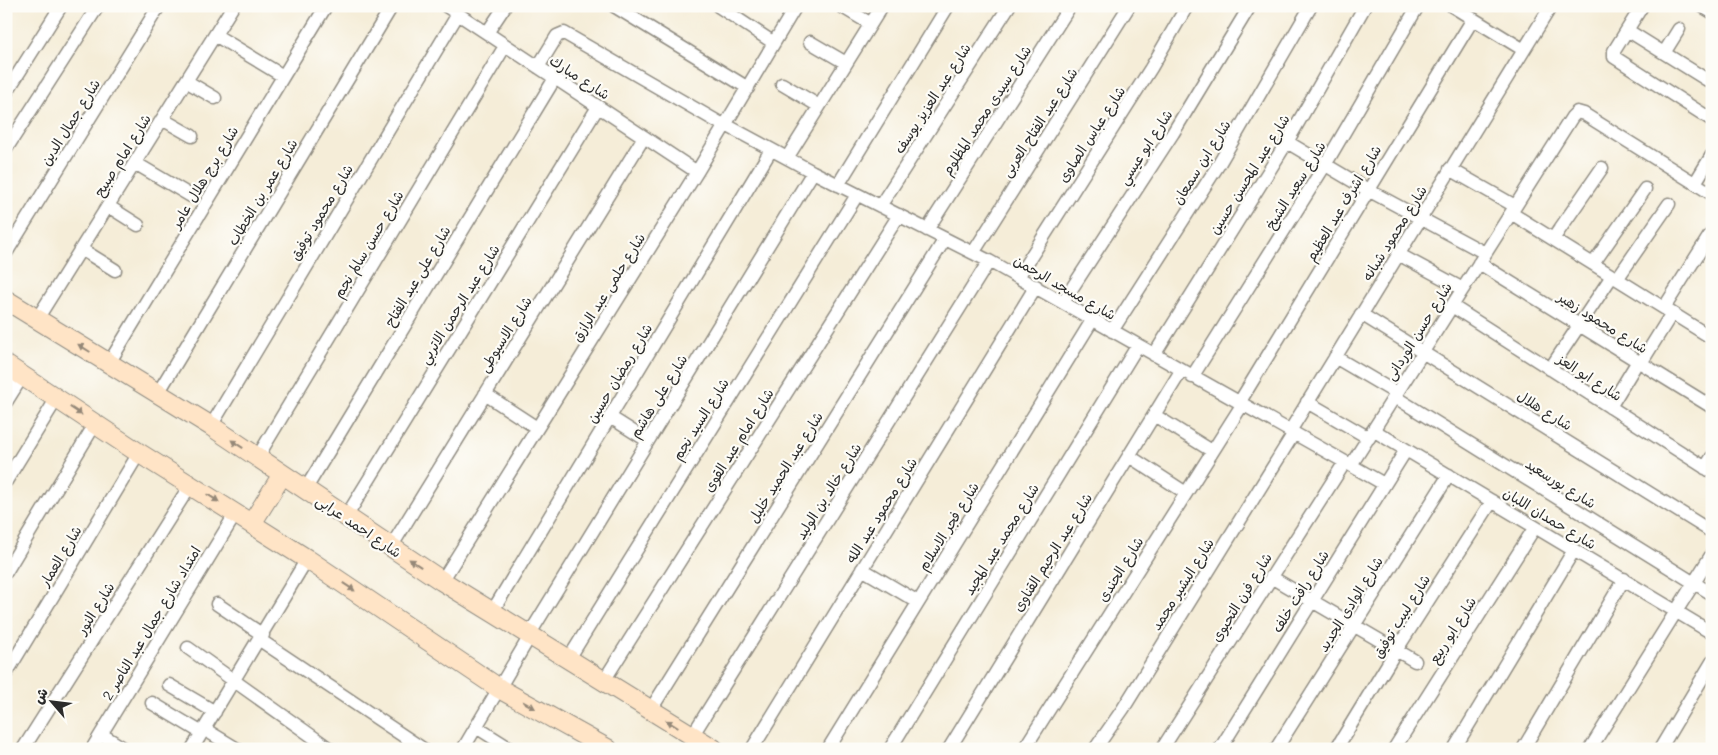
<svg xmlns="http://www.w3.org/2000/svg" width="1718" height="755" font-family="Mali,'Playpen Sans Arabic',sans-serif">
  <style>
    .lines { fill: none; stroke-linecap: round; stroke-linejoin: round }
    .street-casing { stroke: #908c82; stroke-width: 15 }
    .secondary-casing { stroke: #908c82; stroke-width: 21 }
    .street { stroke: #fff; stroke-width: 12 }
    .secondary { stroke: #ffe4c6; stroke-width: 19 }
    .oneway { fill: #958878 }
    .labels { text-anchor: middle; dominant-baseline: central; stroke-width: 4.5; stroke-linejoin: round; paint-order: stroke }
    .street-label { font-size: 14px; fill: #2b2b2b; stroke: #fdfcf7 }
  </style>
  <rect width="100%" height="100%" fill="#fdfcf7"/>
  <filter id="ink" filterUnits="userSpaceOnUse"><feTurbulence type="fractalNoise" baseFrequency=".02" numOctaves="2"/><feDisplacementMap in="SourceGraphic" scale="10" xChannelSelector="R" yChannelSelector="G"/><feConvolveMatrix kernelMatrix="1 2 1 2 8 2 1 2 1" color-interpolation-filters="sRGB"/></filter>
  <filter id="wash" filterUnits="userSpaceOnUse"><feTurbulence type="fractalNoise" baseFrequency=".0096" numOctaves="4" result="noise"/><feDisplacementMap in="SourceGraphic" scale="20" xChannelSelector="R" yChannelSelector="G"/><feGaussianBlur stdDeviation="1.12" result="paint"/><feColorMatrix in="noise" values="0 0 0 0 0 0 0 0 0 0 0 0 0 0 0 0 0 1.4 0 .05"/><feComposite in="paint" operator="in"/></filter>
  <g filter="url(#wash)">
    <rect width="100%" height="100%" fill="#f5edd8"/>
  </g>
  <g filter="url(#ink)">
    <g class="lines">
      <defs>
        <path id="street" d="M446 6 697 172
          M614 6 748 88
          M718 6 774 43
          M841 6 871 24
          M1452 6 1524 50
          M1642 6 1614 51V57L1712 120
          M1702 6 1712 12
          M1627 30 1712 83
          M487 33 505 6
          M215 35 283 76
          M810 42 846 63
          M1664 53 1679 29
          M538 67 557 36 564 33 725 126
          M186 81 215 98
          M782 84 819 106
          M6 93 61 6
          M162 119 192 136
          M726 125 813 172 989 261 1384 484
          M1287 142 1368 190 1485 253
          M6 149 98 6
          M787 158 882 6
          M135 163 191 196
          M1450 169 1515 206
          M1695 183 1712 155
          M838 185 948 6
          M108 206 138 225
          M880 206 1009 6
          M1511 213 1712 338
          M927 230 1070 6
          M1553 239 1602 168
          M81 249 115 270
          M6 253 159 6
          M973 253 1129 6
          M1398 254 1463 289
          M1479 263 1712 407
          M1593 264 1645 189
          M1018 277 1151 68 1187 6
          M1617 279 1669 204
          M1063 302 1173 133 1250 6
          M1452 306 1712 472
          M1664 308 1710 235
          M1361 314 1712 532
          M37 319 233 6
          M1112 331 1219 164 1311 6
          M1154 355 1287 142 1365 6
          M1335 357 1396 393
          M109 363 326 6
          M1641 363 1672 313
          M1550 369 1612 276
          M1192 377 1325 165 1418 6
          M158 393 392 6
          M485 394 537 428
          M1395 397 1712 594
          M6 402 23 375
          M1307 402 1369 438
          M1239 403 1473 19
          M1610 407 1638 361
          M1154 415 1212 451
          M610 417 648 441
          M211 426 458 14
          M1373 430 1712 633
          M1290 431 1551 6
          M1129 456 1186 493
          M257 458 505 46
          M1351 465 1572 117 1577 112 1584 114 1712 194
          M1705 468 1712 457
          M6 481 57 398
          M305 490 555 78
          M346 517 598 107
          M391 547 644 137
          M862 569 918 602
          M6 572 95 424
          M1271 577 1415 661
          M442 581 697 172 796 6
          M217 604 263 635
          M492 612 771 150
          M529 635 813 172
          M260 640 423 749
          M188 648 330 749
          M568 660 857 195
          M6 674 139 453
          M603 682 899 215
          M169 685 215 712
          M152 703 202 733
          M650 711 945 239
          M476 727 511 749
          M204 729 237 749
          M101 734 125 749
          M692 736 989 261
          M23 749 191 484
          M92 749 236 513
          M192 749 307 559
          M463 749 530 636
          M752 749 1036 286
          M828 749 1093 319
          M890 749 1138 345
          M949 749 1181 371
          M1024 749 1242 405
          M1095 749 1123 709 1294 433
          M1162 749 1345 462
          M1220 749 1406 450
          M1276 749 1449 475
          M1336 749 1397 649 1492 501
          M1394 749 1535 527
          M1454 749 1574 550
          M1523 749 1624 579
          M1590 749 1712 554
          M1660 749 1712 662"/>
        <path id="secondary" d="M6 300 211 426 442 581 714 749
          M6 365 139 453 307 559 500 689 608 749
          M252 523 282 475"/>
      </defs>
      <use href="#street" class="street-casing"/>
      <use href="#secondary" class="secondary-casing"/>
      <use href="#street" class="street"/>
      <use href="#secondary" class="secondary"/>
    </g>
    <defs><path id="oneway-solid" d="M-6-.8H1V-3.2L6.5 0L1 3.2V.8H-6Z" transform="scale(1.25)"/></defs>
    <g class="oneway">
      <use href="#oneway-solid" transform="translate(84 348) rotate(-148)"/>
      <use href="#oneway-solid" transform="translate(76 411) rotate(34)"/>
      <use href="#oneway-solid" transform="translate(237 444) rotate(-146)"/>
      <use href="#oneway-solid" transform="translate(213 498) rotate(33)"/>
      <use href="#oneway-solid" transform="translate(415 563) rotate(-146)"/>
      <use href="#oneway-solid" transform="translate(349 587) rotate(34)"/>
      <use href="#oneway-solid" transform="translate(529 705) rotate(29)"/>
      <use href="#oneway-solid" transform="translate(672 724) rotate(-148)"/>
    </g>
  </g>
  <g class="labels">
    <g class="street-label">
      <text transform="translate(580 77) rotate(33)">شارع مبارك</text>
      <text transform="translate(932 98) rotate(-57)">شارع عبد العزيز يوسف</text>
      <text transform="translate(986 110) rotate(-57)">شارع سيدى محمد المظلوم</text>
      <text transform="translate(70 122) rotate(-58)">شارع جمال الدين</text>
      <text transform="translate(1039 122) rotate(-57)">شارع عبد الفتاح العربى</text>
      <text transform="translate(1091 134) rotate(-57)">شارع عباس الصاوى</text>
      <text transform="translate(1145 147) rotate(-57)">شارع ابو عيسي</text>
      <text transform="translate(122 155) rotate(-58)">شارع امام صبيح</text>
      <text transform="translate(1201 162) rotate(-58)">شارع ابن سمعان</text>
      <text transform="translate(1249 174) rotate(-58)">شارع عبد المحسن حسين</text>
      <text transform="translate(204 177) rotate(-59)">شارع برج هلال عامر</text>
      <text transform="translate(1295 185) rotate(-58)">شارع سعيد الشيخ</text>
      <text transform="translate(262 192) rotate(-59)">شارع عمر بن الخطاب</text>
      <text transform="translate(1343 203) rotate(-59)">شارع اشرف عبد العظيم</text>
      <text transform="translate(321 212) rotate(-59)">شارع محمود توفيق</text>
      <text transform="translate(1394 233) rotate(-58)">شارع محمود شبانه</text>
      <text transform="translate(368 244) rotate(-59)">شارع حسن سالم نجم</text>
      <text transform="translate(417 276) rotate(-59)">شارع على عبد الفتاح</text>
      <text transform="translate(608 287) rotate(-58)">شارع حلمى عبد الرازق</text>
      <text transform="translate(1065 287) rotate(30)">شارع مسجد الرحمن</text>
      <text transform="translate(459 304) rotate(-58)">شارع عبد الرحمن الاتربي</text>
      <text transform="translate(1603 322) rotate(32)">شارع محمود زهير</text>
      <text transform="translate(1418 331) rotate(-58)">شارع حسن الوردانى</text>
      <text transform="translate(505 334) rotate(-58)">شارع الاسيوطى</text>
      <text transform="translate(619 373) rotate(-59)">شارع رمضان حسين</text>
      <text transform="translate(1590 377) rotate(33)">شارع ابو العز</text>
      <text transform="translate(658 396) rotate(-58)">شارع على هاشم</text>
      <text transform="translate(1545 410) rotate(32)">شارع هلال</text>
      <text transform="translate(700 419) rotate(-58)">شارع السيد نجم</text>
      <text transform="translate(738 440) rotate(-58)">شارع امام عبد القوى</text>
      <text transform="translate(785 467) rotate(-58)">شارع عبد الحميد خليل</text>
      <text transform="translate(1561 483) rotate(32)">شارع بورسعيد</text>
      <text transform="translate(828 491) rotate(-58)">شارع خالد بن الوليد</text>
      <text transform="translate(881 510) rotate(-58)">شارع محمود عبد الله</text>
      <text transform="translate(1550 518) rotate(31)">شارع حمدان اللبان</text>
      <text transform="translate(359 526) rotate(34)">شارع احمد عرابى</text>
      <text transform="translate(948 526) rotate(-58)">شارع فجر الاسلام</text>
      <text transform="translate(1001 539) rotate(-58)">شارع محمد عبد المجيد</text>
      <text transform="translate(1052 552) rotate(-58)">شارع عبد الرحيم القناوى</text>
      <text transform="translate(60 556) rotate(-59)">شارع العمار</text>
      <text transform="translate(1120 569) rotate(-58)">شارع الجندى</text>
      <text transform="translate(1182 584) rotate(-58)">شارع البشير محمد</text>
      <text transform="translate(1300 591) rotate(-58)">شارع رافت خلف</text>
      <text transform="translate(1241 597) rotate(-58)">شارع فرن التحيوى</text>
      <text transform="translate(1350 604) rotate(-58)">شارع الوادى الجديد</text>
      <text transform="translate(95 608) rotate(-58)">شارع النور</text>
      <text transform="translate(1401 616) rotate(-58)">شارع لبيب توفيق</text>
      <text transform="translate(151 623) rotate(-59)">امتداد شارع جمال عبد الناصر 2</text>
      <text transform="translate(1452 630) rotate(-58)">شارع ابو ربيع</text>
    </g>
  </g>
  <rect width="1718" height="755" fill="none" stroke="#fdfcf7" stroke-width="25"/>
  <g transform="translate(52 702) rotate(298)" stroke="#fdfcf7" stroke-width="4" paint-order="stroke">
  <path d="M0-4L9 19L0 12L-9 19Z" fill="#2b2b2b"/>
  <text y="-8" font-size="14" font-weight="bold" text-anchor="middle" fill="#2b2b2b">ش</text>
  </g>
</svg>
